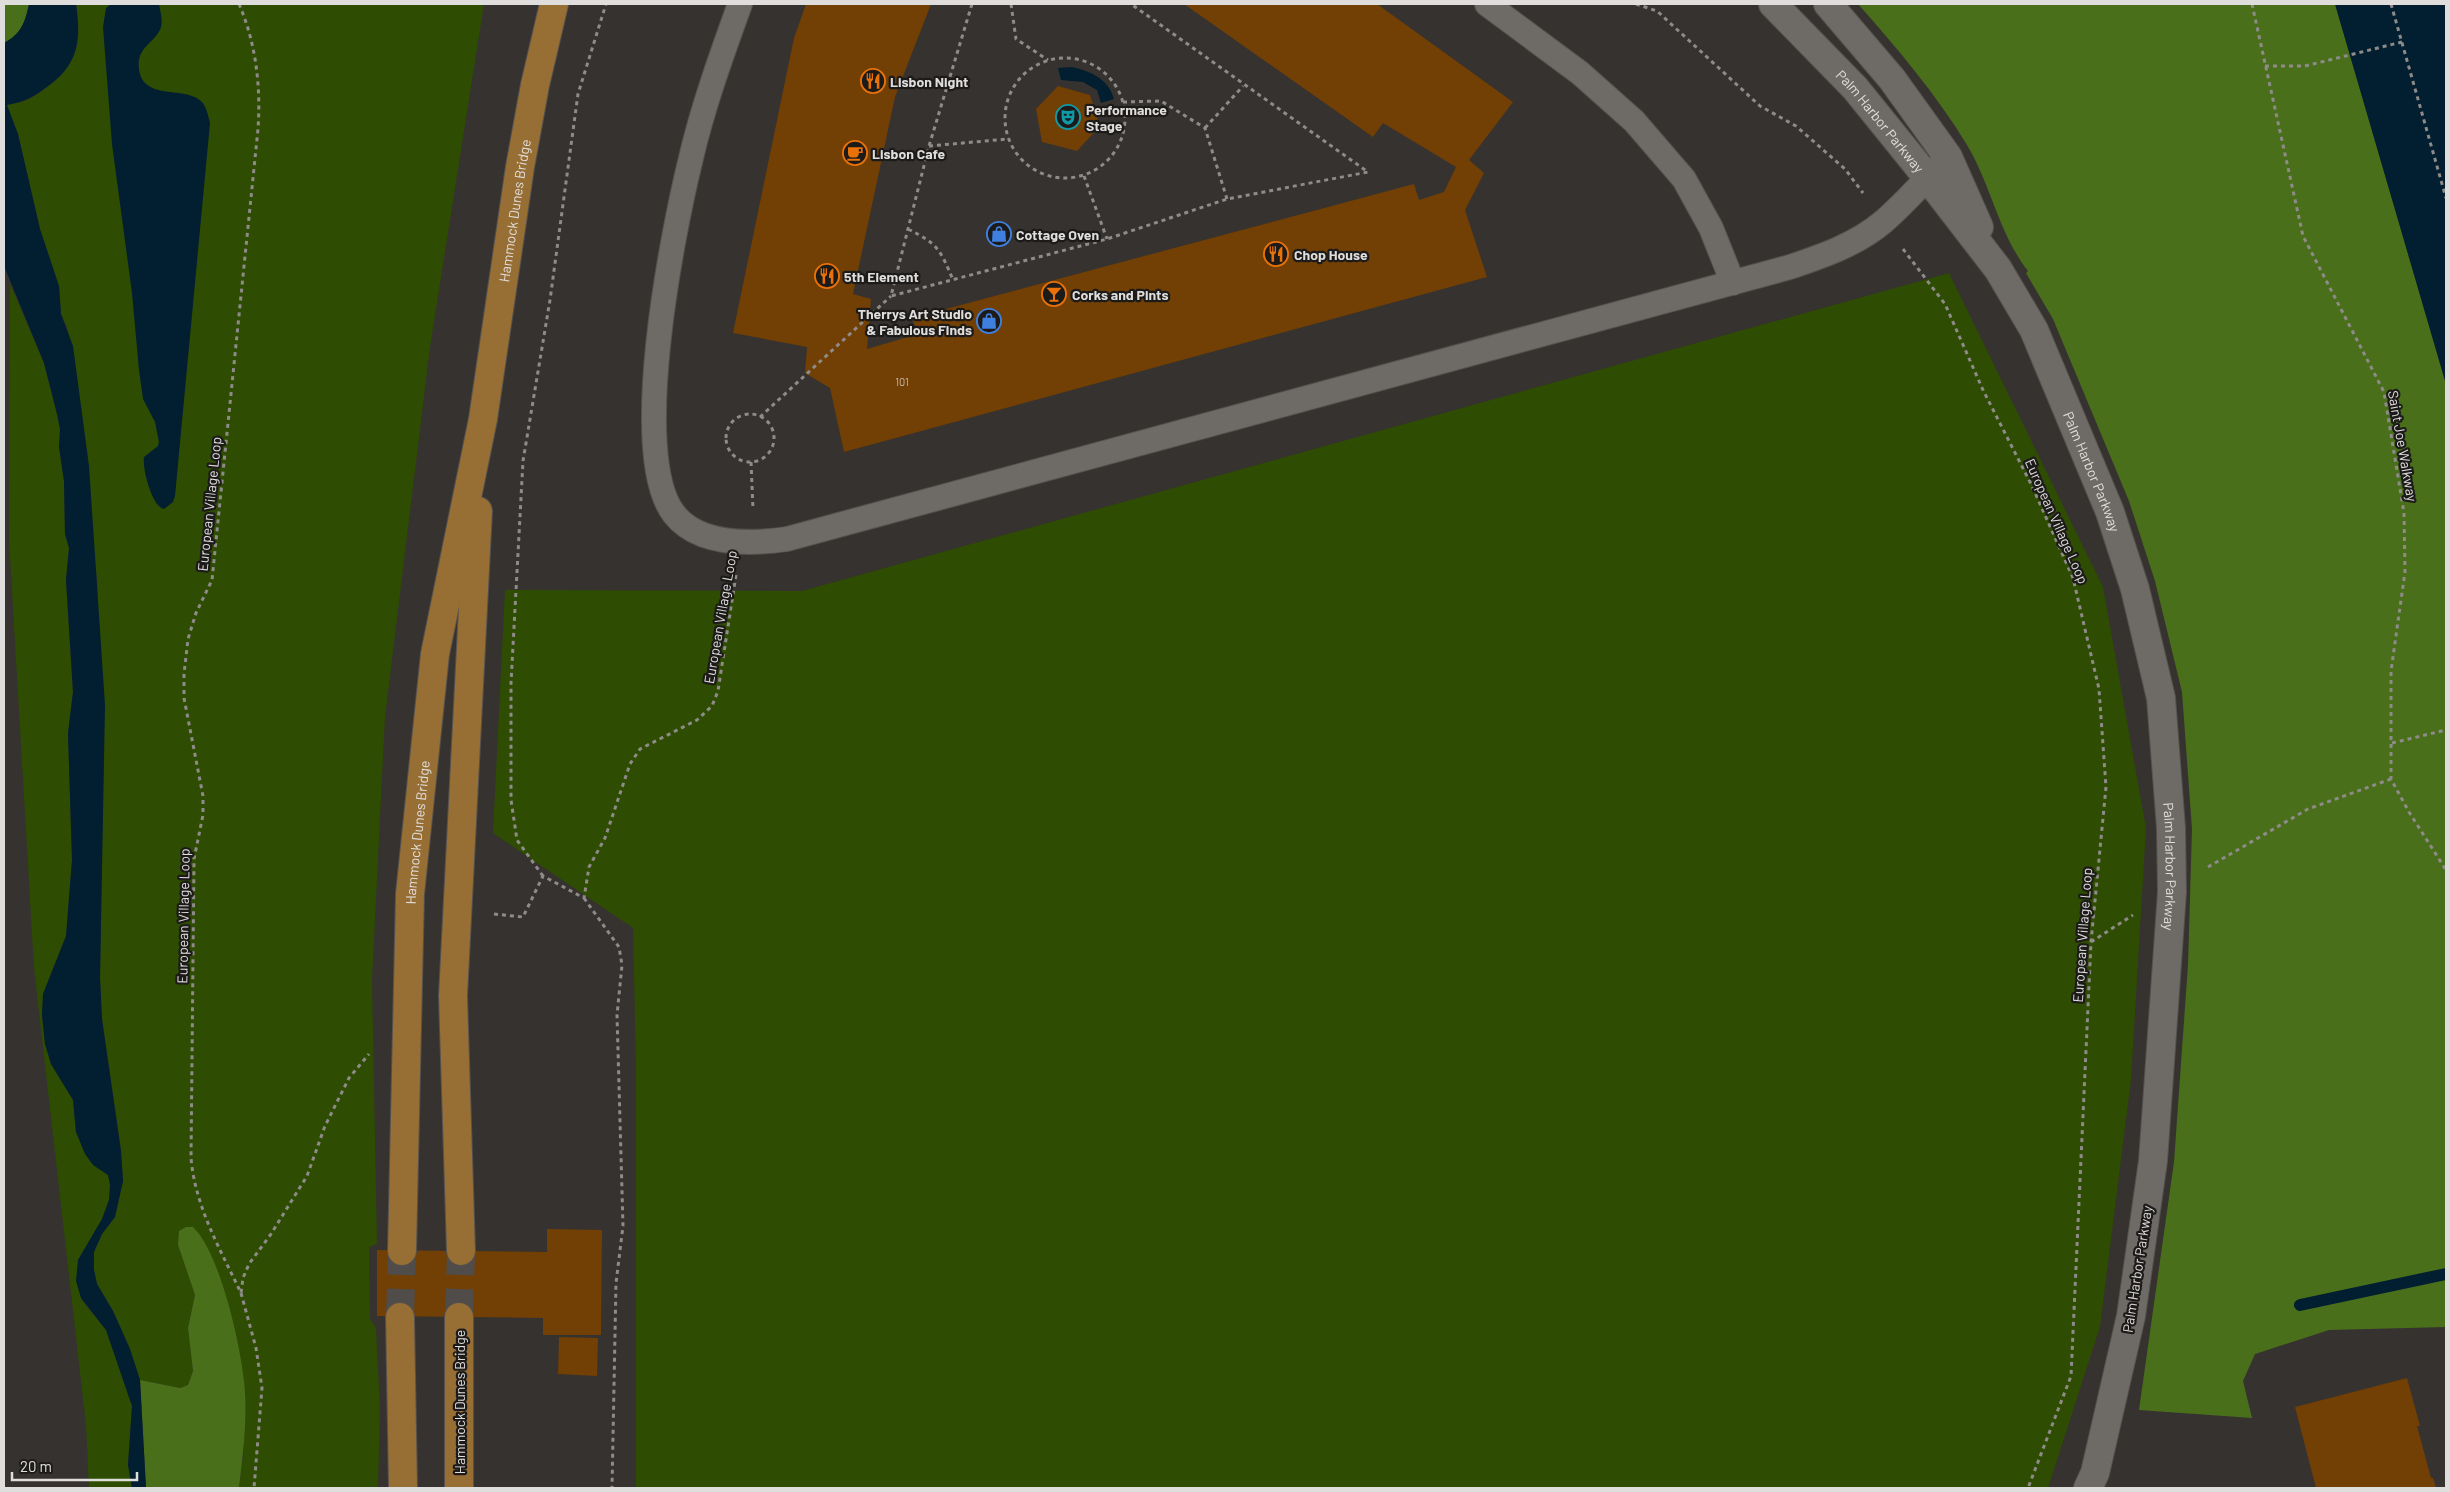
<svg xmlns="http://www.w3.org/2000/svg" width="2450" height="1492" font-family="Barlow,sans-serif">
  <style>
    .green { fill: #2e4c02 }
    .forest { fill: #4a6f1b }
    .water { fill: #011f30 }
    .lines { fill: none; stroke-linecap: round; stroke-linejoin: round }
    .stream { stroke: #011f30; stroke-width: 12 }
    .building { fill: #723f04 }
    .primary-tunnel { stroke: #504c49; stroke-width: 28; stroke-dasharray: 28 14; stroke-linecap: butt }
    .service-casing { stroke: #54514e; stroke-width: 26 }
    .tertiary-casing { stroke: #54514e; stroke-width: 30 }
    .primary-casing { stroke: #54514e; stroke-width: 30 }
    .path { stroke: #8e8b89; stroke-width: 3; stroke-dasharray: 4 4; stroke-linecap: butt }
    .service { stroke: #6e6a66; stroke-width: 24 }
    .tertiary { stroke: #6e6a66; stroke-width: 28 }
    .primary { stroke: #976e34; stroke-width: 28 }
    .labels { text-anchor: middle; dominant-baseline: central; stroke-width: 4.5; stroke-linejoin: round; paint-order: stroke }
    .number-label { font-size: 11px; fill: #c4b6a6 }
    .poi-label { font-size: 14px; font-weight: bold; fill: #e0dedc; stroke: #1c1b19; text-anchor: start }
    .street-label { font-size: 14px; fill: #e0dedc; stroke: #1c1b19 }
  </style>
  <rect width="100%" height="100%" fill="#36322f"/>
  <path class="green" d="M76 4H484L430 347 385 717 372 980 377 1244 369 1247 370 1319 376 1328 380 1409 378 1488H239L244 1449V1382L234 1330 178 1245 195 1295 188 1328 193 1371 188 1385 180 1388 140 1380 130 1349 113 1311 97 1284 94 1270V1252L102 1234 115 1217 123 1181 121 1151 102 1019 100 978 103 777 97 578 67 327 61 314 59 286 40 229 18 134 6 104C23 104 32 98 45 89 78 65 82 43 76 4Z
    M1949 273 2103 587 2146 828 2131 1080 2100 1327 2048 1488H636V1068L633 928 493 833 505 590 802 591Z
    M10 284 44 363 57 414 60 429 59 447 64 481 65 534 69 548 66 580 73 692 68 733 72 860 66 936 43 994 42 1015 45 1044 51 1064 73 1100 76 1132 102 1170 108 1175 111 1185 109 1200 102 1219 78 1260 81 1299 106 1330 132 1406 128 1465 132 1488H89L86 1425 34 968 9 540Z"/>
  <path class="forest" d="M4 4H29C25 23 21 34 4 43Z
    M1858 4H2335L2446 384V1327L2329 1330 2255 1354 2243 1381 2252 1418 2139 1410 2174 1162 2188 965 2192 829 2182 692 2155 581 2129 501 2053 319 2026 273 2028 271C1999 234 1991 185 1967 145 1936 94 1897 48 1858 4Z
    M186 1227H193C220 1253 240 1343 244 1381 248 1416 243 1454 239 1488H146L140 1380 180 1388 188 1385 193 1371 188 1328 195 1295 178 1245 179 1231Z"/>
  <path class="water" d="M29 4H76C81 39 79 64 48 86 34 97 24 102 7 105L18 134 40 229 59 286 61 314 73 346 89 466 105 705 100 978 102 1019 121 1151 123 1181 115 1217 102 1234 94 1252V1270L97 1284 113 1311 130 1349 140 1380 146 1488H132L128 1465 132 1406 106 1330 81 1298 76 1281 78 1260 102 1219 109 1200 110 1185 108 1175 93 1165 85 1154 76 1132 73 1100 51 1064 45 1044 42 1015 43 994 66 936 72 860 68 733 73 692 66 580 69 548 65 534 64 481 59 447 60 429 57 414 44 363 4 266V43C21 34 25 23 29 4Z
    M111 4H159C160 11 163 19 161 27 156 43 136 46 139 69 143 102 186 85 202 102 207 108 208 116 210 123L175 496 173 502 164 509C152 507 142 468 144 457L158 446 159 442 155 422 143 399 139 370 132 293 112 144 103 27 106 8Z
    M2335 4H2446V384Z
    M1072 67C1090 71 1109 79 1114 99L1101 103 1097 90 1083 82 1061 80 1058 68Z"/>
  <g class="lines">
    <path class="stream" d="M2300 1305 2446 1274"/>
  </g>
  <path class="building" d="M806 4H931L895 97 853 294 871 299 867 349 918 334 912 318 1414 184 1419 200 1444 192 1456 167 1383 123 1373 137 1184 4H1377L1513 102 1469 160 1484 173 1465 210 1487 277 844 452 830 388 805 373 807 347 733 333 794 38Z
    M1058 86 1090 95 1100 126 1077 151 1042 142 1036 109Z
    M547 1229 602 1230 601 1335H543V1318L377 1316V1250L547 1252Z
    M559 1337 598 1338 597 1376 558 1374Z
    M2407 1378 2420 1426H2417L2431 1478H2433L2436 1488H2316L2295 1407Z"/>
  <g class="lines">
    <path class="primary-tunnel" d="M400 1317 402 1251
      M459 1317 461 1251"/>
    <defs>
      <path id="service" d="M740 4C722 54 703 106 691 158 673 231 628 455 674 514 699 546 752 544 787 539L1790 267C1823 256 1857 244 1883 222 1904 204 1922 183 1941 164
        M1487 4 1580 73 1634 121 1684 179 1711 228 1733 283"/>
      <g id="tertiary">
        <path id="s1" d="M1773 4 1855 88 1927 177 1998 269 2034 330 2110 512 2135 589 2161 698 2171 828 2172 892 2153 1161 2131 1316 2095 1473 2088 1488"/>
        <path d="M1828 4 1892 79 1948 157 1979 227"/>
      </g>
      <g id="primary">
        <path id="s2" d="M402 1251 410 894 435 654 483 419 520 167 535 85 554 4"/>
        <path d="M461 1251 453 996 478 511"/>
        <path d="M400 1317 403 1488"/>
        <path d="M459 1317V1488"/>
      </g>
    </defs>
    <use href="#service" class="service-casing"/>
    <use href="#tertiary" class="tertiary-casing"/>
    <use href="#primary" class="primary-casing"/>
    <path class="path" d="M239 4C256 43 261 87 258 129L212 580 196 613 188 639 184 674V698L203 796V815L194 859 191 1158C195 1206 220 1249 241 1293L243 1278 249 1264 271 1234 307 1176 325 1126 349 1078 369 1054
      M972 4 929 146 891 296 1107 239 1227 199 1368 172 1131 4
      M1011 4 1016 39 1048 60
      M1636 4 1657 11 1760 106 1796 126 1845 169 1863 193
      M2252 4 2303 236 2384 392 2404 513 2405 572 2391 671V779L2409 812 2446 870
      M2391 4 2446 198
      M1005 118a60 60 0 1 1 120 0a60 60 0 1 1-120 0Z
      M2265 66H2305L2402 42
      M1123 102 1161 101 1205 128 1227 199
      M1205 128 1243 86
      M929 146 1008 139
      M1084 176 1107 239
      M908 229C938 244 940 249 953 280
      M1903 249 1945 304 1983 390 2032 486 2073 578 2099 689 2106 787 2091 942 2071 1376 2028 1488
      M726 438a24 24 0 1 1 48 0a24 24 0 1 1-48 0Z
      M760 417 891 296
      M751 462 753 509
      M2392 743 2446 730
      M2208 867 2308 809 2391 779
      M543 876 517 840 511 800V683L523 461 550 300 578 94 606 4
      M584 898 619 947 622 965 617 1015 623 1226 616 1283 612 1488
      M494 914 523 917 543 876 584 898 589 867 605 838 630 764 640 749 697 720 712 706 718 691 736 575
      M2091 942 2133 915
      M241 1293 256 1348 262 1388 254 1488"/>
    <use href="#service" class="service"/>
    <use href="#tertiary" class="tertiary"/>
    <use href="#primary" class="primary"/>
  </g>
  <defs>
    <symbol id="restaurant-ring" viewBox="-11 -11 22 22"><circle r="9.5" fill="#1c1b19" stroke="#e8710a" stroke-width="1.5"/><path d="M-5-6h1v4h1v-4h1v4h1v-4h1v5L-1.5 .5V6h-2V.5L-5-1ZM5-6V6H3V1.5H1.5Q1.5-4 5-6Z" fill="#e8710a"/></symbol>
    <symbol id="theatre-ring" viewBox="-11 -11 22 22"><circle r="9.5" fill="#1c1b19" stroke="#0f9aa8" stroke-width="1.5"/><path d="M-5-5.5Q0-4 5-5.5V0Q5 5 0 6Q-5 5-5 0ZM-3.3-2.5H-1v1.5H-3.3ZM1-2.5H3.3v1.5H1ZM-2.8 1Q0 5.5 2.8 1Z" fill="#0f9aa8"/></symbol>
    <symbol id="cafe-ring" viewBox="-11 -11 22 22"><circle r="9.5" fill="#1c1b19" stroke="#e8710a" stroke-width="1.5"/><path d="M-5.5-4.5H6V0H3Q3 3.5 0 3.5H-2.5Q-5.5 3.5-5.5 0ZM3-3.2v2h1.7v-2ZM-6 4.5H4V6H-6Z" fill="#e8710a"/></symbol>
    <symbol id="shop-ring" viewBox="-11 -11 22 22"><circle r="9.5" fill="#1c1b19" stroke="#3f7fe0" stroke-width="1.5"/><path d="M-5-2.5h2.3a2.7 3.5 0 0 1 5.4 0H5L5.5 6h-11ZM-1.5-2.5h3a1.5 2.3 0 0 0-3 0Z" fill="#3f7fe0"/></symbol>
    <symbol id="bar-ring" viewBox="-11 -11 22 22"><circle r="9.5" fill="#1c1b19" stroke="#e8710a" stroke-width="1.5"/><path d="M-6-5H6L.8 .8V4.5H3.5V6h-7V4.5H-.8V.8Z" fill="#e8710a"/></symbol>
  </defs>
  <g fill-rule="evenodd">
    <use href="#restaurant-ring" x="859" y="67" width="28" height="28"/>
    <use href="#theatre-ring" x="1054" y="103" width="28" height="28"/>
    <use href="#cafe-ring" x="841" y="139" width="28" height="28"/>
    <use href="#shop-ring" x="985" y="220" width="28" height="28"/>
    <use href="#restaurant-ring" x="1262" y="240" width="28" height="28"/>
    <use href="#restaurant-ring" x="813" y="262" width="28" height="28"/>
    <use href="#bar-ring" x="1040" y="280" width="28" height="28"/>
    <use href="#shop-ring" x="975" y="307" width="28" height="28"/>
  </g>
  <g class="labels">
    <g class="number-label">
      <text x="902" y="381">101</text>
    </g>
    <g class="poi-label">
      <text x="890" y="81">Lisbon Night</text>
      <text x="1086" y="109">Performance<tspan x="1086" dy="16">Stage</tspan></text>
      <text x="872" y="153">Lisbon Cafe</text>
      <text x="1016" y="234">Cottage Oven</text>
      <text x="1294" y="254">Chop House</text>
      <text x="844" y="276">5th Element</text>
      <text x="1072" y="294">Corks and Pints</text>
      <text x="972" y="313" text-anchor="end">Therrys Art Studio<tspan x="972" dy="16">&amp; Fabulous Finds</tspan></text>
    </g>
    <g class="street-label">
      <text stroke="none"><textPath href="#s1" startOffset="159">Palm Harbor Parkway</textPath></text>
      <text stroke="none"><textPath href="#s2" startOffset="1049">Hammock Dunes Bridge</textPath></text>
      <text transform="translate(2403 446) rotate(80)">Saint Joe Walkway</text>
      <text stroke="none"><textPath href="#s1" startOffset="572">Palm Harbor Parkway</textPath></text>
      <text transform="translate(209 504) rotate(-84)">European Village Loop</text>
      <text transform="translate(2057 521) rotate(66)">European Village Loop</text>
      <text transform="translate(720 617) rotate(-80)">European Village Loop</text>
      <text stroke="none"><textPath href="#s2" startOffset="419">Hammock Dunes Bridge</textPath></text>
      <text stroke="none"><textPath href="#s1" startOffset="978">Palm Harbor Parkway</textPath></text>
      <text transform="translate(183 916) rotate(-89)">European Village Loop</text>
      <text transform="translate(2082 935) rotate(-86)">European Village Loop</text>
      <text transform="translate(2137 1269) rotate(-81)">Palm Harbor Parkway</text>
      <text transform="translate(459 1402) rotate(-90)">Hammock Dunes Bridge</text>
    </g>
  </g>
  <rect width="2450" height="1492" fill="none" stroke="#e0dedc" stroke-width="10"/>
  <path d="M12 1472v8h125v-8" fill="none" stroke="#e0dedc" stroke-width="2.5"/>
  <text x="20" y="1472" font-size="15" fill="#e0dedc" stroke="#1c1b19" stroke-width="4" paint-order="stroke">20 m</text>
</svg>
